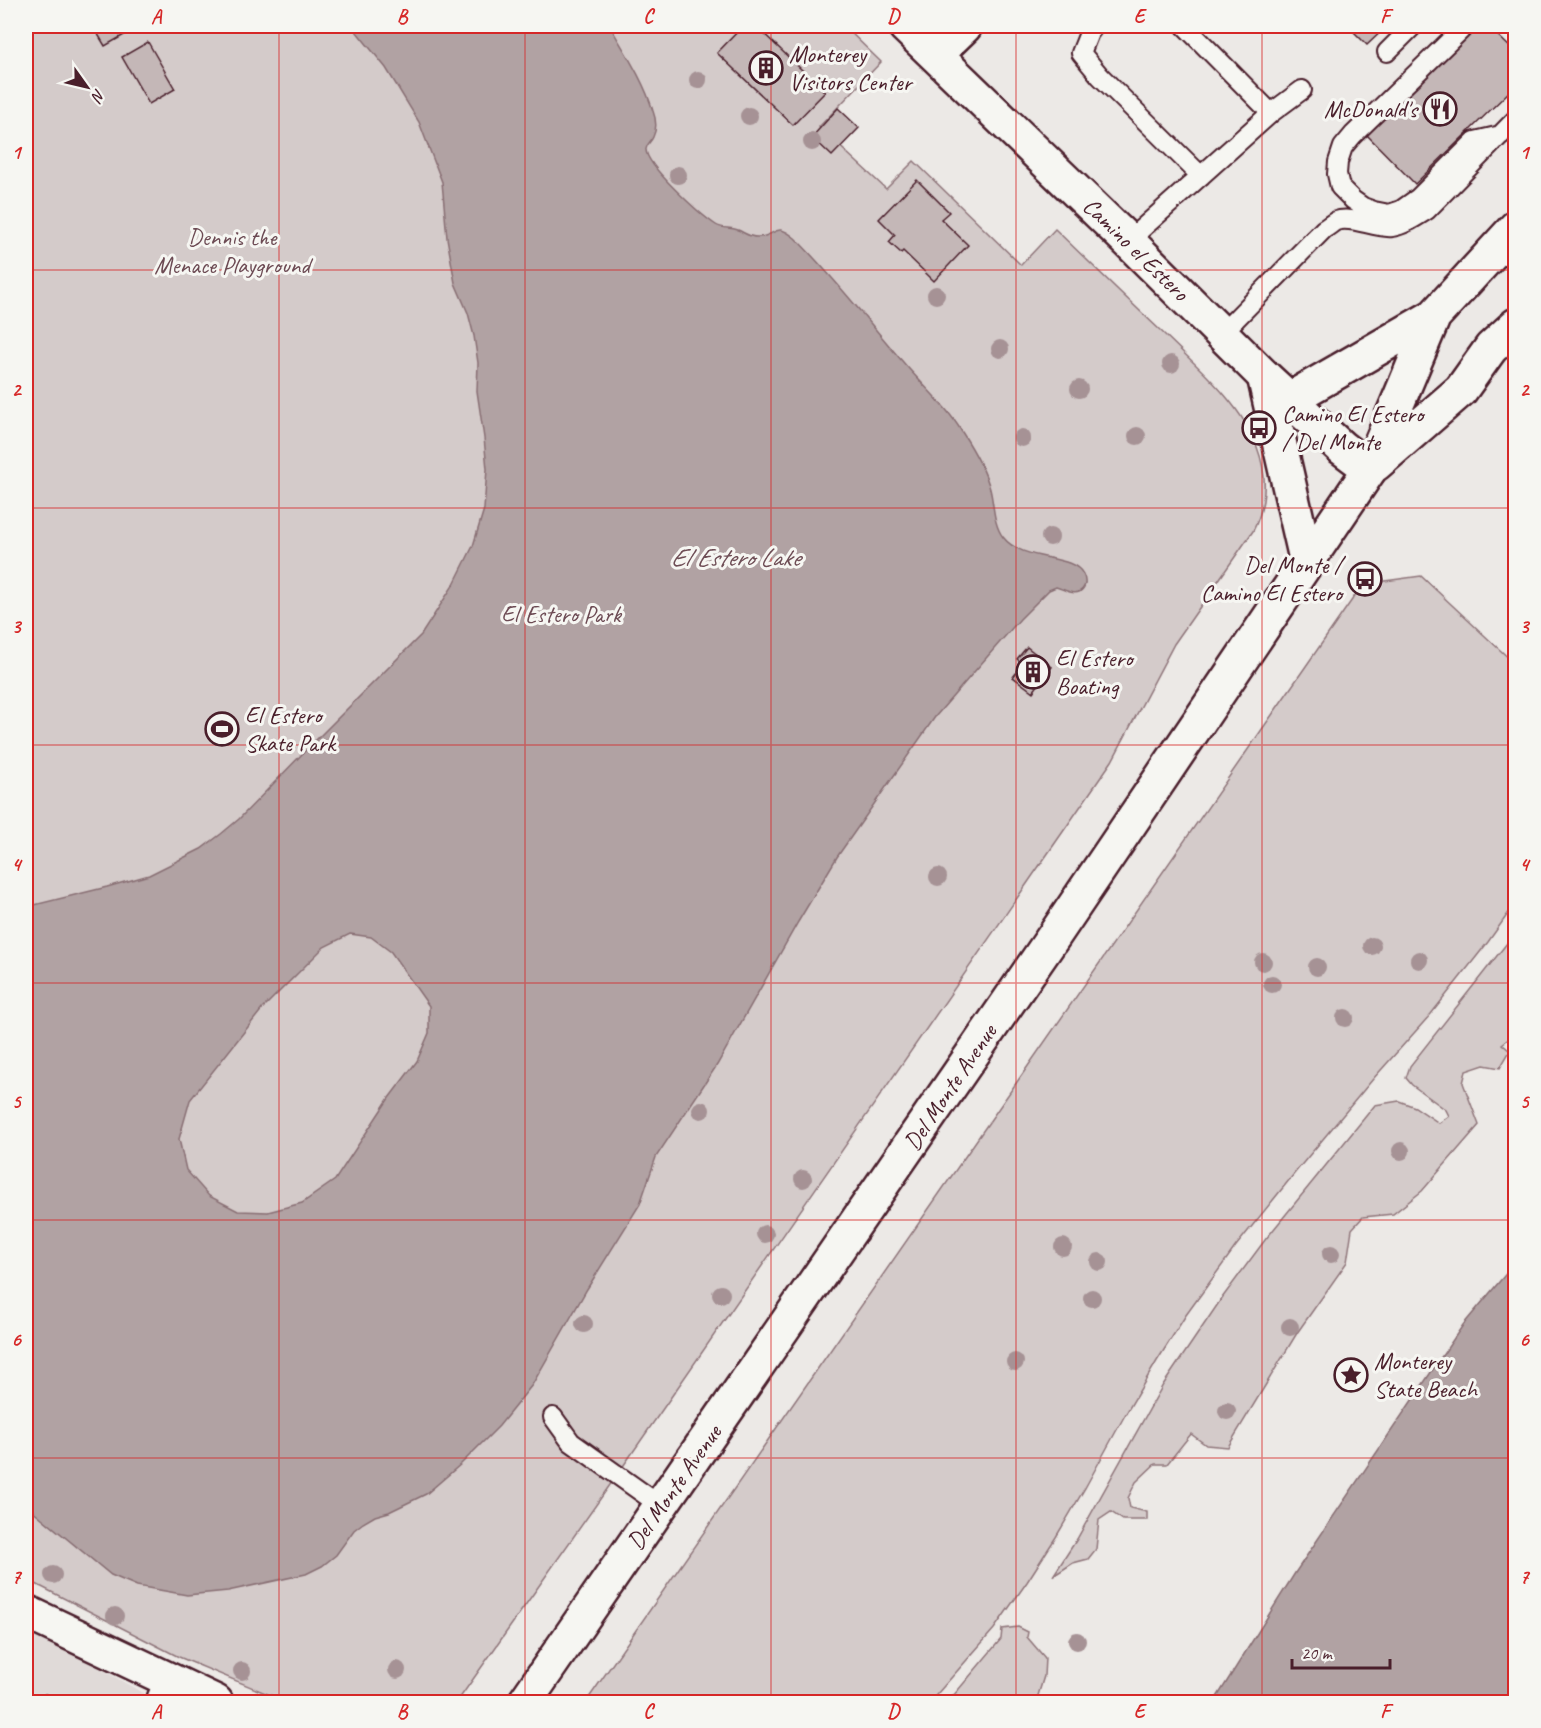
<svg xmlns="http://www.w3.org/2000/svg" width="1541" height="1728" font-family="Caveat,sans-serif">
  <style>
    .built { fill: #e0dad8 }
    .green { fill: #d4cbca; stroke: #8f757a; stroke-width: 1.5 }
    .water { fill: #b1a2a3; stroke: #886e73; stroke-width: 1.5; fill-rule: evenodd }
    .building { fill: #c4b7b7; stroke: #4a1f2b; stroke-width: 1.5 }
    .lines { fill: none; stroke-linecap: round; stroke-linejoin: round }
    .lane-casing { stroke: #4a1f2b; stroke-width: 22 }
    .street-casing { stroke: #4a1f2b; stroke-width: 38 }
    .secondary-casing { stroke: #4a1f2b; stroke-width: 38 }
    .primary-casing { stroke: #4a1f2b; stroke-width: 38 }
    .lane { stroke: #f6f6f2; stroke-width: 18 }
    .street { stroke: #f6f6f2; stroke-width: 33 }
    .secondary { stroke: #f6f6f2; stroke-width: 33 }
    .primary { stroke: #f6f6f2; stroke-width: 33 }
    .tree { fill: #a69295 }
    .grid { fill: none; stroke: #d62828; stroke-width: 1.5; stroke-opacity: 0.55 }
    .labels { text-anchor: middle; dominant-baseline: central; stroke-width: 6; stroke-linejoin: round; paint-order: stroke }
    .poi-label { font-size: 24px; fill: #4a1f2b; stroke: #f6f6f2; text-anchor: start }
    .park-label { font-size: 24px; fill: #6c4a53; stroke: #f6f6f2 }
    .street-label { font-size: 24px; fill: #4a1f2b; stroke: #f6f6f2 }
    .water-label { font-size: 26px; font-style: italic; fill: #6e4d55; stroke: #f6f6f2 }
    .neatline { fill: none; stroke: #d62828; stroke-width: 2 }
    .grid-label { font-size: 20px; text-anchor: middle; font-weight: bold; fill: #d62828 }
  </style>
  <rect width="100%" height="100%" fill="#ece9e6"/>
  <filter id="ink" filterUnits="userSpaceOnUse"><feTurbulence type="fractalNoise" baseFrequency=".0167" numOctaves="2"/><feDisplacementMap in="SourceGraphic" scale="12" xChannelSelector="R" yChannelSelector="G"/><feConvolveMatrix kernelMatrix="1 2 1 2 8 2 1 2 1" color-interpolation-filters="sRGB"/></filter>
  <g filter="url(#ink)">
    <path class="built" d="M26 1627 159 1702H26Z"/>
    <path class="green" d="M26 26H844L881 62 819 127 886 189 914 161 1021 265 1055 229C1090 263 1125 297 1161 331 1194 364 1241 402 1257 447 1268 476 1267 503 1253 531L1174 644 1112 761 617 1475 457 1702H287L179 1657 26 1579Z
      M1421 576 1515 664V904L1488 942 1431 1014 1373 1079 1298 1169 1236 1246 1186 1315 1157 1361 1125 1415 1085 1488 1056 1537 1027 1582 994 1629 930 1702H586L1363 584Z
      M1515 933V1034L1502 1044 1510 1051 1500 1068 1484 1065 1466 1071 1463 1083 1479 1125 1422 1191 1393 1214 1363 1217 1352 1229 1347 1262 1297 1333 1228 1447 1206 1445 1191 1434 1167 1464H1155L1136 1482 1128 1498 1130 1508 1147 1512V1520H1123L1111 1512 1099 1520 1096 1549 1088 1559 1073 1563 1053 1576 1077 1539 1163 1385 1222 1298 1265 1240 1375 1105 1399 1101 1415 1107 1439 1123 1449 1116 1446 1110 1412 1085 1406 1078 1410 1066Z
      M1018 1627 1028 1632 1027 1637 1045 1658 1044 1676 1036 1702H948L1001 1639 1002 1629Z"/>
    <path class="water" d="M352 26H610C625 52 644 81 653 111 656 119 657 129 653 137 651 142 647 143 646 149 645 165 701 215 716 225 722 229 730 227 738 230 745 233 750 238 759 237 777 236 774 221 795 238 834 277 867 320 903 362 922 385 946 405 962 432 973 449 985 469 990 489 994 504 993 524 1003 537 1023 563 1072 553 1083 574 1085 578 1086 583 1084 587 1077 599 1065 589 1056 587L1049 590 1020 619 935 717 837 857 798 922 717 1065 656 1157 640 1204 587 1289 532 1385 499 1426 461 1464 426 1494 389 1512 375 1516 363 1523 354 1530 336 1555 322 1566 306 1574 228 1591 187 1595 137 1586 111 1575 26 1505V907L107 887 149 875 201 849 221 834 239 819 306 750 421 635 454 584 473 546 484 509 487 469 484 438 477 391 478 363 474 336 468 313 455 283 447 238 442 182 419 122 386 68ZM350 934 371 937 391 952 429 1006V1033L417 1061 389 1098 335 1180 302 1203 268 1212 238 1211 209 1196 186 1170 179 1139 190 1100 263 1008 324 947Z
      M1515 1263V1702H1214L1295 1573 1463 1325Z"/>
    <path class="building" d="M93 26H140L105 46Z
      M743 26H756L825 92 793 125 717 53Z
      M1348 26H1387L1367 45Z
      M1471 26H1488L1516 53V85L1415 184 1364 132Z
      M148 42 175 89 149 104 122 57Z
      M838 108 859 128 832 156 812 137Z
      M917 180 949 212 941 219 968 245 934 281 903 251 901 253 889 242 895 235 879 219Z
      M1027 647 1052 667 1033 692 1013 677 1023 664 1017 659Z
      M45 1694 65 1702H42Z"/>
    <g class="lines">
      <defs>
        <path id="lane" d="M1094 26 1089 33 1081 53 1100 76 1201 176
          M1185 26 1271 113
          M1465 26 1353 135 1343 147 1338 162 1337 174 1340 187 1353 200 1363 207 1374 211 1389 214 1401 210 1418 198 1475 141 1501 135
          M1387 52 1413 26
          M1128 241 1271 113 1302 90
          M1222 333 1324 229C1328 227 1332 223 1336 221 1352 215 1375 229 1392 227 1405 225 1417 216 1427 210L1516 119
          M553 1417 571 1442 661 1506"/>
        <path id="street" d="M163 1702 171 1682"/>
        <path id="secondary" d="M905 26 1128 241 1264 376 1342 448 1370 469
          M936 54 965 26
          M26 1612 216 1702"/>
        <path id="primary" d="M1264 376 1307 563
          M1290 399 1434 316
          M1376 464 1461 390 1491 348 1516 325
          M525 1702 1056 933 1370 469 1434 316 1516 227"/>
      </defs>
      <use href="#lane" class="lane-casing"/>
      <use href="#street" class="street-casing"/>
      <use href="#secondary" class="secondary-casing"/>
      <use href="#primary" class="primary-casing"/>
      <use href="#lane" class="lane"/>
      <use href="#street" class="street"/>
      <use href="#secondary" class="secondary"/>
      <use href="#primary" class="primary"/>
    </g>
    <g class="tree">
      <circle cx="698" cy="80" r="9"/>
      <circle cx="749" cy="116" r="9"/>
      <circle cx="812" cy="142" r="9"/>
      <circle cx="678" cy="175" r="9"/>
      <circle cx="936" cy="295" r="9"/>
      <circle cx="1000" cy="349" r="9"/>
      <circle cx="1171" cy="364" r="9"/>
      <circle cx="1079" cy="389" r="9"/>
      <circle cx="1137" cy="436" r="9"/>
      <circle cx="1022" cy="438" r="9"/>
      <circle cx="1050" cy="537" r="9"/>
      <circle cx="938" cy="877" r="9"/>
      <circle cx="1372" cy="946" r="9"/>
      <circle cx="1419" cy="960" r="9"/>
      <circle cx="1263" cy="962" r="9"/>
      <circle cx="1317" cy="967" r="9"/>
      <circle cx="1272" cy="984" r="9"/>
      <circle cx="1345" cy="1018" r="9"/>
      <circle cx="701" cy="1110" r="9"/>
      <circle cx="1401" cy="1151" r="9"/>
      <circle cx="803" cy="1179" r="9"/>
      <circle cx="765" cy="1234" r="9"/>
      <circle cx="1063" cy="1247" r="9"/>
      <circle cx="1331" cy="1254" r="9"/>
      <circle cx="1099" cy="1262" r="9"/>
      <circle cx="721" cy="1294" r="9"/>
      <circle cx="1092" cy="1298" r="9"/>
      <circle cx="584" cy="1324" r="9"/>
      <circle cx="1290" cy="1327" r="9"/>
      <circle cx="1015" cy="1362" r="9"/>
      <circle cx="1227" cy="1411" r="9"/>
      <circle cx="53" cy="1575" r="9"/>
      <circle cx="115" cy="1616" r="9"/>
      <circle cx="1077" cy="1641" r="9"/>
      <circle cx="397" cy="1670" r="9"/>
      <circle cx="242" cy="1671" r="9"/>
    </g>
  </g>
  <path class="grid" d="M279 26V1702M525 26V1702M771 26V1702M1016 26V1702M1262 26V1702M26 270H1516M26 508H1516M26 745H1516M26 983H1516M26 1220H1516M26 1458H1516"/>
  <defs>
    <symbol id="building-ring" viewBox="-11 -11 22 22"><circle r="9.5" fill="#f6f6f2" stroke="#4a1f2b" stroke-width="1.5"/><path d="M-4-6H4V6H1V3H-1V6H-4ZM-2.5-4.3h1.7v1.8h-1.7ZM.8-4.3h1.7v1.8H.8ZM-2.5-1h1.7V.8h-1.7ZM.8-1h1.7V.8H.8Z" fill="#4a1f2b"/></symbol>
    <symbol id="restaurant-ring" viewBox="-11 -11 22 22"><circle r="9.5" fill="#f6f6f2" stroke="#4a1f2b" stroke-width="1.5"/><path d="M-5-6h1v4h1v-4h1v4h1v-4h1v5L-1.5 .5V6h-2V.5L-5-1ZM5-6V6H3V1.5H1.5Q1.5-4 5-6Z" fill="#4a1f2b"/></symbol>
    <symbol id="bus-ring" viewBox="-11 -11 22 22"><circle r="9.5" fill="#f6f6f2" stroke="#4a1f2b" stroke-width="1.5"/><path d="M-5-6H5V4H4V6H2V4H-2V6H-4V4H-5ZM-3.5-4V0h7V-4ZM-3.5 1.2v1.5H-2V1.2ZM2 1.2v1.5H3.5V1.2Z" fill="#4a1f2b"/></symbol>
    <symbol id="stadium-ring" viewBox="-11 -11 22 22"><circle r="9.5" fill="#f6f6f2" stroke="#4a1f2b" stroke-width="1.5"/><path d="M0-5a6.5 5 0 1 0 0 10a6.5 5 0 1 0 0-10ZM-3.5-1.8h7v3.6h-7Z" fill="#4a1f2b"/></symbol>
    <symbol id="sight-ring" viewBox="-11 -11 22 22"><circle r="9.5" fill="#f6f6f2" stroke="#4a1f2b" stroke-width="1.5"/><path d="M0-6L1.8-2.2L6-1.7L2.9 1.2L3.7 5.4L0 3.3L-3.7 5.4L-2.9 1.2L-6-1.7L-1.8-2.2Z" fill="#4a1f2b"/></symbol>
  </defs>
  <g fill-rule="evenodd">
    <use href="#building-ring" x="747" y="49" width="38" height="38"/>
    <use href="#restaurant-ring" x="1421" y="90" width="38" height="38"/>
    <use href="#bus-ring" x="1240" y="409" width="38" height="38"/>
    <use href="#bus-ring" x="1346" y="560" width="38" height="38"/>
    <use href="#building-ring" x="1014" y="653" width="38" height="38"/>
    <use href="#stadium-ring" x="203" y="710" width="38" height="38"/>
    <use href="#sight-ring" x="1332" y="1356" width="38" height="38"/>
  </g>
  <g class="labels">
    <g class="poi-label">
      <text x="789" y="54">Monterey<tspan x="789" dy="28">Visitors Center</tspan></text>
      <text x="1417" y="109" text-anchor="end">McDonald's</text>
      <text x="1282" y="414">Camino El Estero<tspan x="1282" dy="28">/ Del Monte</tspan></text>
      <text x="1342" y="565" text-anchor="end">Del Monte /<tspan x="1342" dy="28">Camino El Estero</tspan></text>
      <text x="1056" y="658">El Estero<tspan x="1056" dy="28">Boating</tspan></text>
      <text x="245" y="715">El Estero<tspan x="245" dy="28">Skate Park</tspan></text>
      <text x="1374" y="1361">Monterey<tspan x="1374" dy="28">State Beach</tspan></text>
    </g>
    <g class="park-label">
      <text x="232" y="237">Dennis the<tspan x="232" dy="28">Menace Playground</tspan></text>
      <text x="561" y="614">El Estero Park</text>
    </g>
    <g class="street-label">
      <text transform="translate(1136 249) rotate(44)">Camino el Estero</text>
      <text transform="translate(950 1087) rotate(-56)">Del Monte Avenue</text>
      <text transform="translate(674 1487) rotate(-55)">Del Monte Avenue</text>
    </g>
    <g class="water-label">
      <text x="735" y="557">El Estero Lake</text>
    </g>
  </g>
  <rect width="1541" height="1728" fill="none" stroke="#f6f6f2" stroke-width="66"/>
  <g transform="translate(87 87) rotate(124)" stroke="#f6f6f2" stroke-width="4.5" paint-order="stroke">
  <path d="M0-4.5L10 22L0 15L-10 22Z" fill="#4a1f2b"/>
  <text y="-9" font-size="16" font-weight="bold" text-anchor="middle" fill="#4a1f2b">N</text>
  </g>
  <path d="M1292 1659v9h98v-9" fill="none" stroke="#4a1f2b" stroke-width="3"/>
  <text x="1301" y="1659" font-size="18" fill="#4a1f2b" stroke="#f6f6f2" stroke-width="4.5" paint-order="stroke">20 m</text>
  <rect x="33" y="33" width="1475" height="1662" class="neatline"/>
  <g class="grid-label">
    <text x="156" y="23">A</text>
    <text x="402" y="23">B</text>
    <text x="648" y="23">C</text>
    <text x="893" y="23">D</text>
    <text x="1139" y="23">E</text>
    <text x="1385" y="23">F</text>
    <text x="16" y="159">1</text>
    <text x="1524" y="159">1</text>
    <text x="16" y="396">2</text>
    <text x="1524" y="396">2</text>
    <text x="16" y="633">3</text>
    <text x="1524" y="633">3</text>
    <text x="16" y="871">4</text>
    <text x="1524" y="871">4</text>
    <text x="16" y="1108">5</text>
    <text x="1524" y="1108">5</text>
    <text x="16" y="1346">6</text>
    <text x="1524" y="1346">6</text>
    <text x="16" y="1583">7</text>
    <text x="1524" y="1583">7</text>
    <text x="156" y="1718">A</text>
    <text x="402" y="1718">B</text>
    <text x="648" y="1718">C</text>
    <text x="893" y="1718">D</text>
    <text x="1139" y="1718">E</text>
    <text x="1385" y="1718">F</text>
  </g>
</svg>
